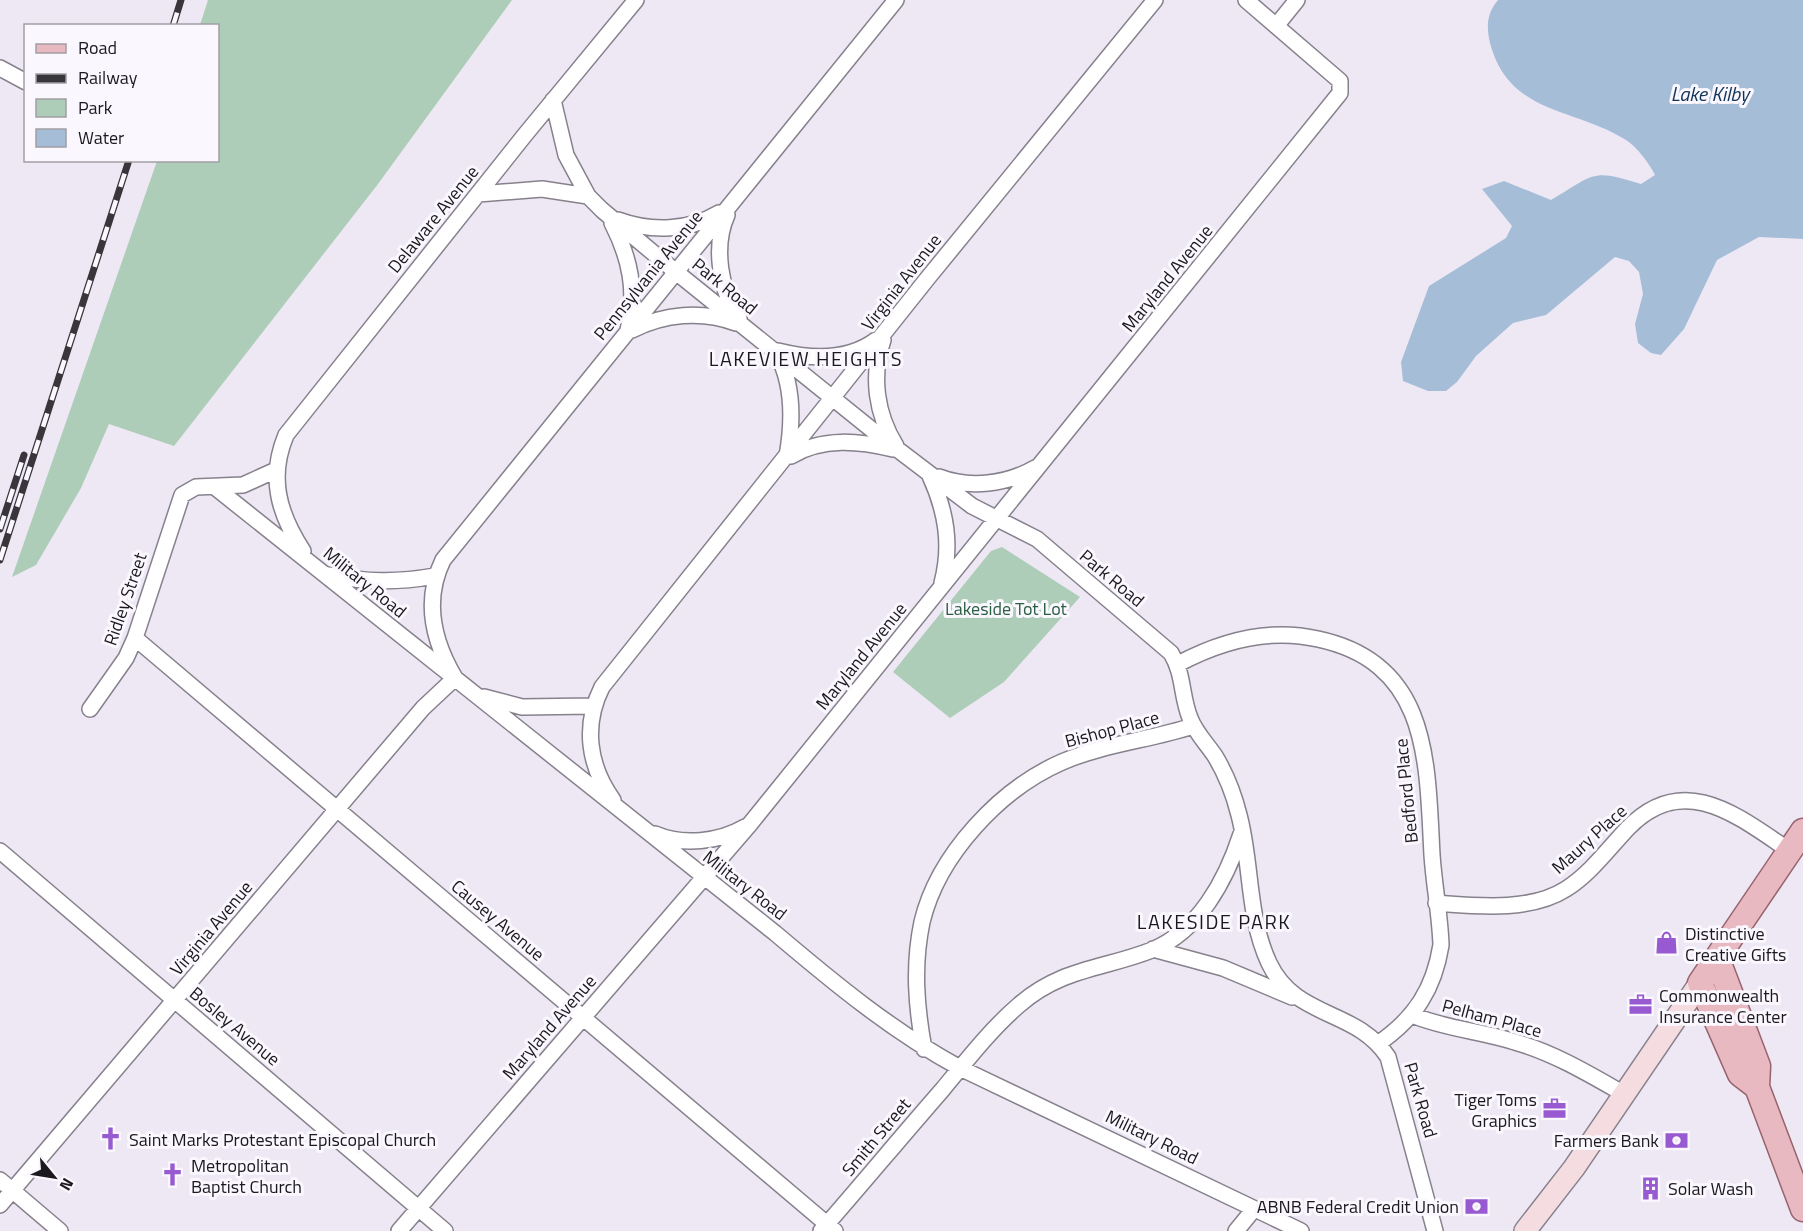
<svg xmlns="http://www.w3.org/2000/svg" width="1803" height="1231" font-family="'Titillium Web',sans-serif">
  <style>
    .green { fill: #adcdb8 }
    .water { fill: #a6bdd8 }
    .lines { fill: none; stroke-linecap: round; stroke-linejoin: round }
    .minor-casing { stroke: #86818c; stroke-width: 18 }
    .secondary-casing { stroke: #86818c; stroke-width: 24 }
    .primary-casing { stroke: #97636d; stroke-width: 27 }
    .minor { stroke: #fff; stroke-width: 15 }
    .secondary { stroke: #f4dce0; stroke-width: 21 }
    .primary { stroke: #e9b9c1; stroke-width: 24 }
    .rail-casing { stroke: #38353b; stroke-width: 7 }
    .rail { stroke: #faf7fe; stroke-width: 4.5; stroke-dasharray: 14; stroke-linecap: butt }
    .labels { text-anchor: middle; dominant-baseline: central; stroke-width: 6; stroke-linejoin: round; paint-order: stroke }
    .street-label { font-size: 18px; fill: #1b191d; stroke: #faf7fe }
    .park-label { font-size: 18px; fill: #2a5f41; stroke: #faf7fe }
    .poi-label { font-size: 18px; fill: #1b191d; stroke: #faf7fe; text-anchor: start }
    .water-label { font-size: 20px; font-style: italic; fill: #113458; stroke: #faf7fe }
    .neighbourhood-label { font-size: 20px; letter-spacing: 1.5px; fill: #1b191d; stroke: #faf7fe }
  </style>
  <rect width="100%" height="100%" fill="#eee8f5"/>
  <path class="green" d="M208 0H512L378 184 174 446 109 424 81 488 36 565 12 577 157 161 218 160V26L200 25Z
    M1002 547 1080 597 1004 682 950 718 893 672 991 551Z"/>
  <path class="water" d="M1498 0H1803V239L1759 237 1717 260 1684 329 1661 355 1651 353 1638 343 1635 324 1643 294 1639 272 1629 261 1615 257 1546 315 1513 323 1476 356 1457 382 1446 391H1428L1403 381 1401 362 1429 286 1506 238 1512 226 1482 189 1504 181 1551 200C1595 174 1591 168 1641 184L1655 175C1649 163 1637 147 1626 140 1574 107 1509 115 1490 43 1486 26 1487 13 1498 0Z"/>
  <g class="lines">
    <defs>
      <path id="minor" d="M1276 26 1297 0
        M0 68 26 82
        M553 100 566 155 588 196
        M478 194 542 189 588 196 602 210 676 272 876 433 972 506 1037 539 1171 653C1184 674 1181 696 1190 718 1195 732 1207 744 1215 756 1226 774 1234 795 1239 815 1252 864 1247 916 1269 963 1296 1020 1356 1008 1388 1057L1435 1231
        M727 215C713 246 720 291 739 318
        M618 220C651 232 689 231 719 213
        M612 223C630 258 637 291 628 330
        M632 330C664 314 701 310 736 323
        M883 340C871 376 876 414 896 446
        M778 351C810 359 848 361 876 340
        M777 354C794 385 793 422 787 456
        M791 456C823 437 859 441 893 449
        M930 476C946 511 952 545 942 583
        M939 477C970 489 1007 484 1035 468
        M216 488 775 933C834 983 892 1031 960 1068L1301 1231
        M303 551C279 514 268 478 286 435L524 136 636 0
        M328 575C367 582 395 583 435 576
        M135 638 835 1231
        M1178 664C1221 641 1270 628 1318 639 1430 663 1427 761 1432 855 1434 885 1440 915 1441 945 1434 989 1415 1018 1379 1043
        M484 697 522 707 593 706
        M90 709 126 658 135 638 182 495 196 487 243 485 276 470
        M613 800C588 765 583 725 602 687L927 279 1155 0
        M655 834C683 846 719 842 745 827
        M0 851 445 1231
        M1436 903C1477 906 1530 912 1566 889 1590 874 1609 848 1628 828 1684 770 1739 817 1790 851
        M1153 949 1223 968 1292 997
        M1412 1015C1446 1029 1481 1031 1515 1042 1554 1053 1589 1074 1624 1094
        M924 1049C916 1006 913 965 922 922 938 855 1000 789 1062 762 1104 744 1150 740 1193 726
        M0 1180 60 1231
        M0 1205 423 708 455 678C433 641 423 601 443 560L896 0
        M399 1231 750 824 1340 93V81L1246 0
        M821 1231C862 1184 902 1136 943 1089 967 1060 991 1029 1019 1005 1061 968 1104 969 1152 950 1199 931 1226 880 1241 834
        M1236 1231 1254 1209"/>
      <path id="secondary" d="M1525 1231 1574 1168 1700 983"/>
      <path id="primary" d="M1717 958 1758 1066 1757 1087 1803 1209
        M1757 1087 1740 1074 1700 983 1803 831"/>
    </defs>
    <use href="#minor" class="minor-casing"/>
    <use href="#secondary" class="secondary-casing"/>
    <use href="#primary" class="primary-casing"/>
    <use href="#minor" class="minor"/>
    <use href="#secondary" class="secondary"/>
    <use href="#primary" class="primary"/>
    <defs>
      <path id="rail" d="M173 26 181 0
        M0 529 24 455
        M0 560 129 160"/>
    </defs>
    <use href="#rail" class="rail-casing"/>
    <use href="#rail" class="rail"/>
  </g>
  <defs>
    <symbol id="shop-bare" viewBox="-9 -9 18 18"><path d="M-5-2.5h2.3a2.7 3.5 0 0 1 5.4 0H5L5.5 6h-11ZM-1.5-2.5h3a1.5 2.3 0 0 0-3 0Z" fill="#985ad1" stroke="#faf7fe" stroke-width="2.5" paint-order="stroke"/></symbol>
    <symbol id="office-bare" viewBox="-9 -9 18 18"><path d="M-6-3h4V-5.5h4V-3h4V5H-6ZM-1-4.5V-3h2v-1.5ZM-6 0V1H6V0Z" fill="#985ad1" stroke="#faf7fe" stroke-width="2.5" paint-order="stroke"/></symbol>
    <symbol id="church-bare" viewBox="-9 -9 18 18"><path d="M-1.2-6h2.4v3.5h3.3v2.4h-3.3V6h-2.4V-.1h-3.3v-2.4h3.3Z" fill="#985ad1" stroke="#faf7fe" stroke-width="2.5" paint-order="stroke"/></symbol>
    <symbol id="bank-bare" viewBox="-9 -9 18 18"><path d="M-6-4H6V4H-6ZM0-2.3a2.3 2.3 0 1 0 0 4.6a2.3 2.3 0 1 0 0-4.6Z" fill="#985ad1" stroke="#faf7fe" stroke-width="2.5" paint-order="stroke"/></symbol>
    <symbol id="building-bare" viewBox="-9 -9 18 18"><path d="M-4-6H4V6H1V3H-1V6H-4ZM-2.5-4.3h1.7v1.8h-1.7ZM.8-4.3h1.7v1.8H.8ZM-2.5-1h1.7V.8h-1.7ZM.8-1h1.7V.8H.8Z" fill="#985ad1" stroke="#faf7fe" stroke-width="2.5" paint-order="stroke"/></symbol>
  </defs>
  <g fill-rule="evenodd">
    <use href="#shop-bare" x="1650" y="926" width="33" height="33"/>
    <use href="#office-bare" x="1624" y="988" width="33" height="33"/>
    <use href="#office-bare" x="1538" y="1092" width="33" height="33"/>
    <use href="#church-bare" x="94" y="1122" width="33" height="33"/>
    <use href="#bank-bare" x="1660" y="1124" width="33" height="33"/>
    <use href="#church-bare" x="156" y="1158" width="33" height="33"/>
    <use href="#building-bare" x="1634" y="1172" width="33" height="33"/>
    <use href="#bank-bare" x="1460" y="1190" width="33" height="33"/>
  </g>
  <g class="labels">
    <g class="street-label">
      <text transform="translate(433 219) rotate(-51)">Delaware Avenue</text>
      <text transform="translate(648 275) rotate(-51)">Pennsylvania Avenue</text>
      <text transform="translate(1167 278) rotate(-51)">Maryland Avenue</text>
      <text transform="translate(901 282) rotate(-52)">Virginia Avenue</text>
      <text transform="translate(725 286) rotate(39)">Park Road</text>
      <text transform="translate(1112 578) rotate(40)">Park Road</text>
      <text transform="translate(365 582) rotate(39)">Military Road</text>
      <text transform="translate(125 599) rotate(-71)">Ridley Street</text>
      <text transform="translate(861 656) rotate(-51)">Maryland Avenue</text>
      <text transform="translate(1112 729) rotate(-15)">Bishop Place</text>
      <text transform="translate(1406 791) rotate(-96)">Bedford Place</text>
      <text transform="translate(1589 839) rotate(-42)">Maury Place</text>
      <text transform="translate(745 885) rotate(38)">Military Road</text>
      <text transform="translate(498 920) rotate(40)">Causey Avenue</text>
      <text transform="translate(211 928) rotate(-50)">Virginia Avenue</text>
      <text transform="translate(1492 1018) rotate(15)">Pelham Place</text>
      <text transform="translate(235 1026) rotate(40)">Bosley Avenue</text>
      <text transform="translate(549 1027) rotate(-49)">Maryland Avenue</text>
      <text transform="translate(1421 1100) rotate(74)">Park Road</text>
      <text transform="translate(876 1137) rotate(-50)">Smith Street</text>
      <text transform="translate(1152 1137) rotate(26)">Military Road</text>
    </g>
    <g class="park-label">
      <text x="1006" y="608">Lakeside Tot Lot</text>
    </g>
    <g class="poi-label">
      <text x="1685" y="933">Distinctive<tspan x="1685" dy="21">Creative Gifts</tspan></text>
      <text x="1659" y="995">Commonwealth<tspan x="1659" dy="21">Insurance Center</tspan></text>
      <text x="1537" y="1099" text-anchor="end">Tiger Toms<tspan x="1537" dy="21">Graphics</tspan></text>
      <text x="129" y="1139">Saint Marks Protestant Episcopal Church</text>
      <text x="1659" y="1140" text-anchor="end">Farmers Bank</text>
      <text x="191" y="1165">Metropolitan<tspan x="191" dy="21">Baptist Church</tspan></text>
      <text x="1668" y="1188">Solar Wash</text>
      <text x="1459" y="1206" text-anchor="end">ABNB Federal Credit Union</text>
    </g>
    <g class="water-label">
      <text x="1710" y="93">Lake Kilby</text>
    </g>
    <g class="neighbourhood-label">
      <text x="806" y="358">LAKEVIEW HEIGHTS</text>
      <text x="1214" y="921">LAKESIDE PARK</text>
    </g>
  </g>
  <rect x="24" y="24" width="195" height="138" fill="#faf7fe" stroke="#a19ea4" stroke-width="1.5"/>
  <rect x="36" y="44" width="30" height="9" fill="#e9b9c1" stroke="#a19ea4" stroke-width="1.5"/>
  <text x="78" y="54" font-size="18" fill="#1b191d">Road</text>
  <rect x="36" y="74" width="30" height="9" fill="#38353b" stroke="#a19ea4" stroke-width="1.5"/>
  <text x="78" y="84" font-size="18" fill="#1b191d">Railway</text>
  <rect x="36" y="99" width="30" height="18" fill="#adcdb8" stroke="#a19ea4" stroke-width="1.5"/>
  <text x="78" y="114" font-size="18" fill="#1b191d">Park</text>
  <rect x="36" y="129" width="30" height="18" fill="#a6bdd8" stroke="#a19ea4" stroke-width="1.5"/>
  <text x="78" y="144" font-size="18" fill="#1b191d">Water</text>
  <g transform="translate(54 1177) rotate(120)" stroke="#faf7fe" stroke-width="4.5" paint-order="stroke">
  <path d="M0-4.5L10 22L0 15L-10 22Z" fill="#1b191d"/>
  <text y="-9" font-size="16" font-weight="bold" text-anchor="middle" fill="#1b191d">N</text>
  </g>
</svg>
